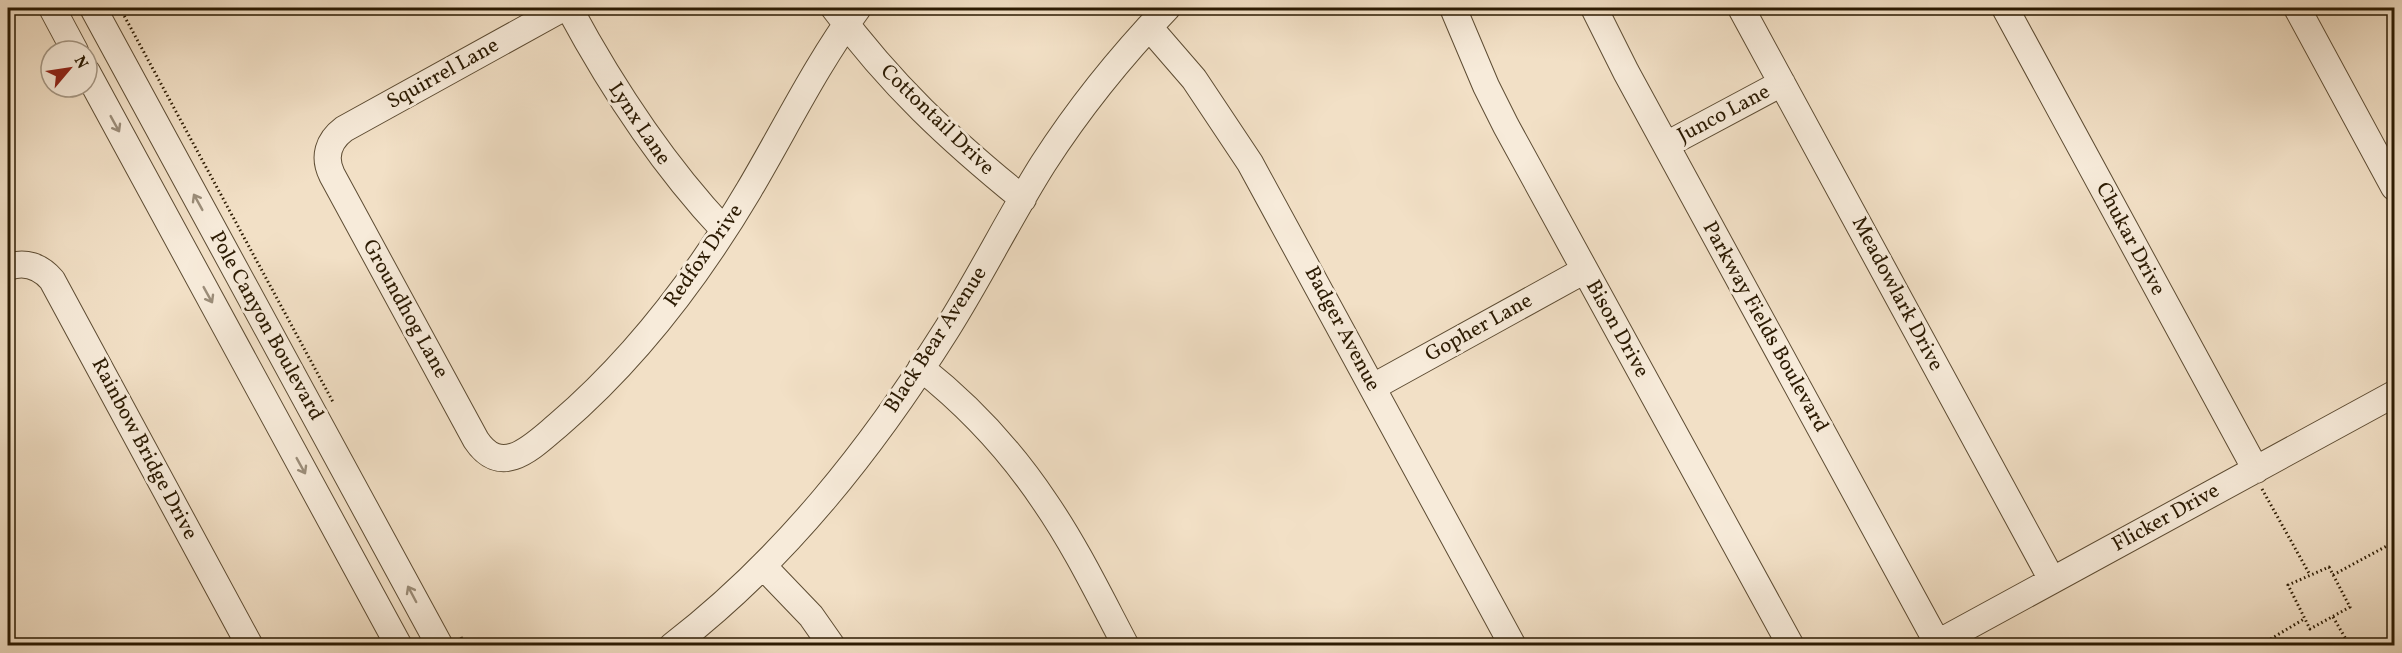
<svg xmlns="http://www.w3.org/2000/svg" width="2402" height="653" font-family="Vollkorn,serif">
  <style>
    .lines { fill: none; stroke-linecap: round; stroke-linejoin: round }
    .minor-casing { stroke: #5d4c33; stroke-width: 28 }
    .path { stroke: #2b1a02; stroke-width: 3; stroke-dasharray: 1.5 3; stroke-linecap: butt }
    .minor { stroke: #f7ebda; stroke-width: 26 }
    .oneway { stroke: #9b8d79 }
    .labels { text-anchor: middle; dominant-baseline: central; stroke-width: 6; stroke-linejoin: round; paint-order: stroke }
    .street-label { font-size: 21px; fill: #2b1a02; stroke: #f7ebda }
  </style>
  <rect width="100%" height="100%" fill="#f2e0c6"/>
  <filter id="stains"><feTurbulence type="fractalNoise" baseFrequency=".00333" numOctaves="4"/><feColorMatrix values="0 0 0 0 .2 0 0 0 0 .09 0 0 0 0 .02 0 0 0 .5 -.17"/></filter>
  <radialGradient id="worn" r=".72"><stop offset=".6" stop-color="#630" stop-opacity="0"/><stop offset="1" stop-color="#630" stop-opacity=".3"/></radialGradient>
  <g class="lines">
    <defs>
      <path id="minor" d="M52 8 75 51
        M93 8 440 646
        M563 8 344 129C328 141 323 157 332 175L476 440C502 479 533 446 558 425 634 360 698 276 749 190 785 129 816 65 858 8
        M569 8C612 88 661 163 724 230
        M834 8C891 85 949 139 1023 199
        M1453 8 1486 86 1506 126 1791 646
        M1594 8 1626 72 1939 646
        M1741 8 2052 580
        M2005 8 2256 470
        M2297 8 2394 187
        M1149 27 1194 79 1250 163 1513 646
        M87 72 399 646
        M1666 145 1782 83
        M8 267C25 261 40 266 52 280L250 646
        M921 368C969 406 1011 451 1045 502 1076 547 1100 597 1126 646
        M1373 387 1585 270
        M764 567 811 616 832 646
        M672 646C785 559 872 448 947 329 981 275 1009 218 1043 164 1079 108 1121 56 1167 8
        M1932 646 2394 394"/>
    </defs>
    <use href="#minor" class="minor-casing"/>
    <path class="path" d="M120 8 333 402
      M2262 489 2310 575
      M2329 567 2350 607 2310 629 2288 585Z
      M2333 575 2394 542
      M2333 617 2350 646
      M461 637 465 646
      M2259 646 2304 619"/>
    <use href="#minor" class="minor"/>
  </g>
  <defs><path id="oneway-shaft" d="M-6 0H5M1.5-3L5.5 0L1.5 3" fill="none" stroke-width="1.6" stroke-linecap="round" stroke-linejoin="round" transform="scale(1.5)"/></defs>
  <g class="oneway">
    <use href="#oneway-shaft" transform="translate(115 124) rotate(61)"/>
    <use href="#oneway-shaft" transform="translate(198 202) rotate(-119)"/>
    <use href="#oneway-shaft" transform="translate(208 295) rotate(61)"/>
    <use href="#oneway-shaft" transform="translate(301 466) rotate(61)"/>
    <use href="#oneway-shaft" transform="translate(412 594) rotate(-118)"/>
  </g>
  <g class="labels">
    <g class="street-label">
      <text transform="translate(443 74) rotate(-29)">Squirrel Lane</text>
      <text transform="translate(1724 114) rotate(-28)">Junco Lane</text>
      <text transform="translate(937 120) rotate(44)">Cottontail Drive</text>
      <text transform="translate(639 124) rotate(56)">Lynx Lane</text>
      <text transform="translate(2130 239) rotate(62)">Chukar Drive</text>
      <text transform="translate(704 256) rotate(-55)">Redfox Drive</text>
      <text transform="translate(1897 294) rotate(62)">Meadowlark Drive</text>
      <text transform="translate(405 309) rotate(61)">Groundhog Lane</text>
      <text transform="translate(266 326) rotate(61)">Pole Canyon Boulevard</text>
      <text transform="translate(1765 327) rotate(61)">Parkway Fields Boulevard</text>
      <text transform="translate(1479 328) rotate(-29)">Gopher Lane</text>
      <text transform="translate(1342 329) rotate(62)">Badger Avenue</text>
      <text transform="translate(1617 329) rotate(61)">Bison Drive</text>
      <text transform="translate(936 340) rotate(-57)">Black Bear Avenue</text>
      <text transform="translate(144 449) rotate(62)">Rainbow Bridge Drive</text>
      <text transform="translate(2166 518) rotate(-29)">Flicker Drive</text>
    </g>
  </g>
  <rect width="2402" height="653" fill="none" stroke="#f2e0c6" stroke-width="30"/>
  <rect x="9" y="9" width="2384" height="635" fill="none" stroke="#2b1a02" stroke-width="3"/>
  <rect x="15" y="15" width="2372" height="623" fill="none" stroke="#2b1a02" stroke-width="1.5"/>
  <g transform="translate(69 69) rotate(61)"><circle r="28" fill="#f7ebda" stroke="#a59784" stroke-width="1.5"/>
  <path d="M0-4.5L10 22L0 15L-10 22Z" fill="#8f2418"/>
  <text y="-9" font-size="16" font-weight="bold" text-anchor="middle" fill="#2b1a02">N</text>
  </g>
  <rect width="100%" height="100%" filter="url(#stains)"/>
  <rect width="100%" height="100%" fill="url(#worn)"/>
</svg>
